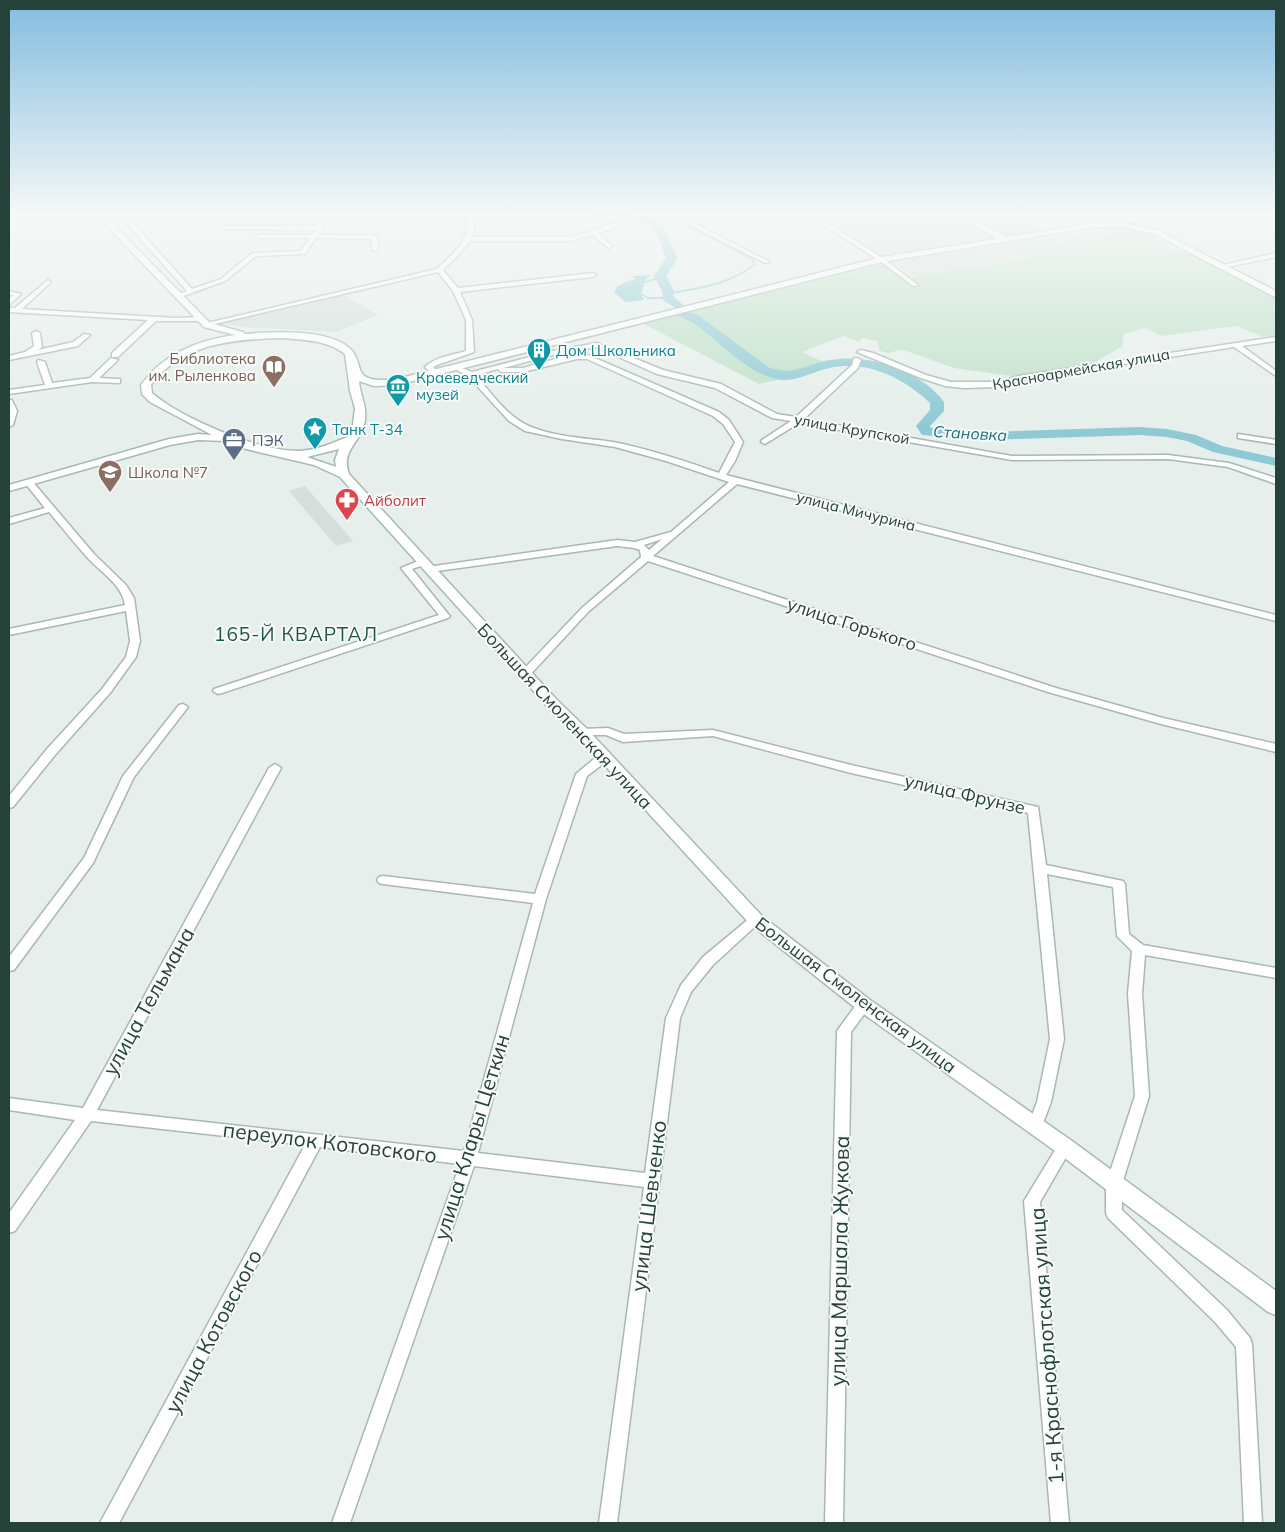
<svg xmlns="http://www.w3.org/2000/svg" width="1285" height="1532" font-family="Mulish,sans-serif">
  <style>
    .built { fill: #d4dfda }
    .green { fill: #bfe0c8 }
    .water { fill: #8ec9d4 }
    .lines { fill: none; stroke-linecap: round; stroke-linejoin: round }
    .stream { stroke: #8ec9d4; stroke-width: 2 }
    .river { fill: #8ec9d4; fill-rule: evenodd }
    .street-casing { stroke: #a8b8b2; stroke-width: 3 }
    .secondary-casing { stroke: #a4bbb3; stroke-width: 3 }
    .street { fill: #fff; fill-rule: evenodd }
    .secondary { fill: #fff; fill-rule: evenodd }
    .labels { text-anchor: middle; dominant-baseline: central; stroke-width: 4; stroke-linejoin: round; paint-order: stroke }
    .far-culture-label { font-size: 15px; fill: #0d838f; stroke: #f7fbf9; text-anchor: start }
    .far-education-label { font-size: 15px; fill: #785e54; stroke: #f7fbf9; text-anchor: end }
    .far-street-label { font-size: 15px; fill: #24423a; stroke: #f7fbf9 }
    .far-service-label { font-size: 15px; fill: #4e5e75; stroke: #f7fbf9; text-anchor: start }
    .far-health-label { font-size: 15px; fill: #be3a42; stroke: #f7fbf9; text-anchor: start }
    .far-water-label { font-size: 16px; font-style: italic; fill: #1c6f80; stroke: #f7fbf9 }
    .street-label { font-size: 18px; fill: #24423a; stroke: #f7fbf9 }
    .neighbourhood-label { font-size: 19px; letter-spacing: 1px; fill: #1f5548; stroke: #f7fbf9 }
    .near-street-label { font-size: 21px; fill: #24423a; stroke: #f7fbf9 }
  </style>
  <rect width="100%" height="100%" fill="#e6efeb"/>
  <path class="built" d="M814 213H953L998 238 883 257Z
    M1115 228 1122 232 1110 234 1111 236 1023 250 1030 257 915 277 890 261Z
    M344 295 378 315 337 332 243 327 219 324 285 305Z
    M305 486 353 541 336 546 289 491Z"/>
  <path class="green" d="M996 213H1011L1044 231 1007 237 971 217Z
    M1115 227 1153 235 1171 248 1193 255 1276 297V335L1263 337 1236 326 1161 336 1145 328 1124 334 1122 347 1099 359 1096 364 1012 376 954 368 907 351 899 350 889 353 880 351 877 341 863 338 859 342 843 336 802 352 828 364 792 377 759 384 642 323 884 264 907 278 1029 258 1021 250 1111 236 1110 233 1122 232Z"/>
  <path class="water" d="M652 275 646 279 641 294 644 300 625 302 614 292 616 290 615 288 625 282 636 279 631 276Z"/>
  <g class="lines">
    <path class="stream" d="M646 282 661 277
      M641 294 648 298H667
      M666 294C697 288 730 285 755 264L752 259 691 227"/>
    <path class="river" d="M578 213C602 213 644 205 662 226 669 235 672 248 678 258L666 276 674 291 673 296 684 306 681 309 698 315 768 367C791 377 807 364 830 360 868 353 921 370 944 402V411L930 426 931 428 983 432 1140 427 1167 429 1196 435 1222 446 1276 458V466L1213 452 1187 441 1167 437 1140 435 983 440 922 435 916 426 930 410V403C903 378 868 360 830 368 814 371 799 381 782 380 748 377 718 338 690 321 685 318 678 317 674 312L677 309 663 300 662 291 654 276 666 258C661 249 660 237 653 229 633 206 595 229 578 213Z"/>
    <defs>
      <path id="street" d="M117 213H123L129 219 164 213H177L132 222 192 289 221 279 252 253 301 251 310 238H259L256 236 257 235H312L316 230 221 229V227L223 226H317L321 213H327L323 228 318 235H374L377 237 378 249 375 251 372 249 371 239 316 238 305 254 256 256 225 281 178 298 175 296 176 295 187 291Z
        M464 213H470C474 222 475 228 472 237H571L623 220H588L571 213H579L589 216 630 217 639 213H647L613 228 598 233 611 245 612 246 609 248 592 235 571 241H470L461 252 443 270 458 288 593 273 596 275 593 277 460 292 472 320 474 352 437 365 433 367 439 373 438 375H432L425 367C435 357 453 355 466 351V320L453 291 438 272 206 326 203 324 437 269C453 253 476 237 464 213Z
        M654 213C665 213 674 218 685 219 697 220 717 213 732 213L692 222 770 262 765 263 684 222Z
        M805 213H812L884 259 918 285 913 286 880 261Z
        M1115 213C1122 213 1128 218 1135 218 1150 218 1165 213 1180 213L1132 222Z
        M1260 213H1268L1276 216V220Z
        M1276 253V257L1222 268 1219 266Z
        M48 280 51 282 50 283 22 309 175 318 201 317 204 319 201 321H156L118 357H112V353L148 320 9 312V308H15Z
        M9 291 21 294 9 305V299L13 295H9Z
        M36 331 40 333 42 347 38 350 73 342 84 334 90 335 78 346 9 360V356L25 352 34 346 32 333Z
        M1276 337V341L1242 346 1276 371V376L1234 347 1021 380 997 387 964 388 945 386 921 378 857 352 861 350 873 353 926 375 951 382H997L1019 376Z
        M597 343 663 370 721 384 777 414 796 417 852 365 854 358H857L861 360 858 368 804 419 1012 456 1168 455 1229 463 1276 478V484L1228 467 1168 459 1012 460 799 423 765 444 761 442 762 440 791 421 772 418 715 388 657 374 596 347 553 355 503 368H523L566 356 588 355 719 412 729 420 743 442 735 461 726 475 1276 615V621L737 484 653 556 1056 688 1163 718 1276 744V752L1161 724 1048 692 648 561 588 612 529 676H521L520 674 521 672 582 608 641 557 640 550 634 548 617 546 430 572 427 571V567L617 540 635 542 671 532 729 482 666 461 615 447 562 439 525 431 509 421 468 376 453 368 457 366 472 372 553 351ZM577 359H587L713 416 723 424 735 442 719 473C685 461 649 449 613 442 587 438 555 437 531 427 508 418 491 393 476 375L498 369 501 372H523ZM662 539 649 550 644 545Z
        M111 358 118 360 99 378 117 379H120V383L92 382 9 394V390L45 385 37 362 38 360 45 362 52 383 90 378Z
        M9 400H12L17 411 13 425 9 427Z
        M1238 434 1276 440V444L1238 438Z
        M29 480 32 481 94 554 126 585 134 598 140 641 136 657 110 693 55 755 13 807 9 808V796L47 749 102 689 126 657 130 641 126 611 9 635V629L125 605C122 584 100 572 87 557 74 543 62 527 49 512L9 524V518L45 508 25 483Z
        M423 559 426 560V564L412 569 448 614 450 616 448 618 222 693 218 694 213 691 214 689 439 615 401 568Z
        M183 704 188 707 134 777 93 863 14 970 9 971V957L84 858 123 776 179 705Z
        M608 728 624 734 713 730 851 765 1038 807 1046 865 1123 881 1125 884 1129 934 1143 945 1276 968V978L1145 955 1142 994 1149 1096 1122 1184V1210L1227 1310 1250 1338 1252 1344 1262 1523H1244L1236 1347 1215 1322 1108 1218 1106 1213V1184L1135 1096 1128 994 1132 951 1117 936 1113 887 1047 874 1064 1039 1051 1102 1040 1131 1035 1132 1030 1131 1028 1126 1037 1102 1050 1039 1028 813 851 773 713 736 623 742 606 735H582L577 732 582 729Z
        M604 753 610 757 608 760 587 776 546 899 478 1153 645 1173 666 1018 681 985 703 957 751 917H761L762 920 713 965 691 992 680 1018 617 1523H599L644 1187 474 1166 350 1523H332L460 1164 320 1147 119 1523H100L305 1145 91 1121 15 1231 9 1233V1213L75 1120 9 1110V1098L83 1108 269 768 275 764 281 768 97 1110 464 1151 533 903 383 884 379 883 377 880 379 877 383 876 535 894 576 774 600 754Z
        M864 1000 869 1001 871 1005 851 1032 843 1523H825L837 1031 859 1001Z
        M1065 1140 1070 1142 1072 1147 1040 1202 1069 1523H1051L1024 1201 1060 1142Z"/>
      <path id="secondary" d="M94 213H102L210 323 243 332 244 334C272 332 319 329 344 344 371 361 343 385 397 379L882 257 997 239 955 213H964L1006 237 1094 223H1124L1157 230 1276 291V297L1273 296 1154 234 1124 227H1094L882 262 397 385 374 386 359 381C360 395 367 405 365 420 362 443 340 449 349 474L557 700 587 729 762 916 870 1000 1072 1141 1276 1291V1315L1268 1312 1058 1153 858 1010 750 924 577 735 547 706 340 477 314 465 246 449 226 441 198 440 170 445 9 491V485L169 439 198 434 212 435 150 402 142 394 141 385C163 354 198 340 235 335L204 327ZM282 338C305 340 327 340 345 354L350 391 355 408 353 425 348 437C332 443 318 450 300 451 261 452 182 419 152 393L151 385C182 343 234 339 282 338ZM339 449 335 460 336 467 307 457Z"/>
    </defs>
    <use href="#street" class="street-casing"/>
    <use href="#secondary" class="secondary-casing"/>
    <use href="#street" class="street"/>
    <use href="#secondary" class="secondary"/>
  </g>
  <linearGradient id="sky" x2="0" y2="1"><stop stop-color="#84bce0"/><stop offset="0.5" stop-color="#f4f8f6"/><stop offset="1" stop-color="#f4f8f6" stop-opacity="0"/></linearGradient>
  <rect width="1285" height="427" fill="url(#sky)"/>
  <defs>
    <symbol id="building-pin" viewBox="-11 -11 22 30"><path d="M0 17L-7.5 6A9.5 9.5 0 1 1 7.5 6Z" fill="#0f9aa8" stroke="#f7fbf9"/><path d="M-4-6H4V6H1V3H-1V6H-4ZM-2.5-4.3h1.7v1.8h-1.7ZM.8-4.3h1.7v1.8H.8ZM-2.5-1h1.7V.8h-1.7ZM.8-1h1.7V.8H.8Z" fill="#fff"/></symbol>
    <symbol id="library-pin" viewBox="-11 -11 22 30"><path d="M0 17L-7.5 6A9.5 9.5 0 1 1 7.5 6Z" fill="#8d6e63" stroke="#f7fbf9"/><path d="M-6-4Q-3-5.5-.7-3.5V5Q-3 3-6 4ZM6-4Q3-5.5 .7-3.5V5Q3 3 6 4Z" fill="#fff"/></symbol>
    <symbol id="museum-pin" viewBox="-11 -11 22 30"><path d="M0 17L-7.5 6A9.5 9.5 0 1 1 7.5 6Z" fill="#0f9aa8" stroke="#f7fbf9"/><path d="M0-6L6-3V-2H-6V-3ZM-5-1h2V3h-2ZM-1-1h2V3h-2ZM3-1h2V3H3ZM-6 4H6V6H-6Z" fill="#fff"/></symbol>
    <symbol id="sight-pin" viewBox="-11 -11 22 30"><path d="M0 17L-7.5 6A9.5 9.5 0 1 1 7.5 6Z" fill="#0f9aa8" stroke="#f7fbf9"/><path d="M0-6L1.8-2.2L6-1.7L2.9 1.2L3.7 5.4L0 3.3L-3.7 5.4L-2.9 1.2L-6-1.7L-1.8-2.2Z" fill="#fff"/></symbol>
    <symbol id="office-pin" viewBox="-11 -11 22 30"><path d="M0 17L-7.5 6A9.5 9.5 0 1 1 7.5 6Z" fill="#5c6f8a" stroke="#f7fbf9"/><path d="M-6-3h4V-5.5h4V-3h4V5H-6ZM-1-4.5V-3h2v-1.5ZM-6 0V1H6V0Z" fill="#fff"/></symbol>
    <symbol id="school-pin" viewBox="-11 -11 22 30"><path d="M0 17L-7.5 6A9.5 9.5 0 1 1 7.5 6Z" fill="#8d6e63" stroke="#f7fbf9"/><path d="M0-5L7-2L0 1L-7-2ZM-4 1L0 2.5L4 1V4Q0 6-4 4Z" fill="#fff"/></symbol>
    <symbol id="pharmacy-pin" viewBox="-11 -11 22 30"><path d="M0 17L-7.5 6A9.5 9.5 0 1 1 7.5 6Z" fill="#e0444e" stroke="#f7fbf9"/><path d="M-2-6h4v4h4v4h-4v4h-4v-4h-4v-4h4Z" fill="#fff"/></symbol>
  </defs>
  <g fill-rule="evenodd">
    <use href="#building-pin" x="525" y="336" width="28" height="38"/>
    <use href="#library-pin" x="260" y="353" width="28" height="38"/>
    <use href="#museum-pin" x="384" y="372" width="28" height="38"/>
    <use href="#sight-pin" x="301" y="415" width="28" height="38"/>
    <use href="#office-pin" x="220" y="426" width="28" height="38"/>
    <use href="#school-pin" x="96" y="458" width="28" height="38"/>
    <use href="#pharmacy-pin" x="333" y="486" width="28" height="38"/>
  </g>
  <g class="labels">
    <g class="far-culture-label">
      <text x="556" y="350">Дом Школьника</text>
      <text x="416" y="377">Краеведческий<tspan x="416" dy="17">музей</tspan></text>
      <text x="332" y="429">Танк Т-34</text>
    </g>
    <g class="far-education-label">
      <text x="256" y="358">Библиотека<tspan x="256" dy="17">им. Рыленкова</tspan></text>
      <text x="128" y="472" text-anchor="start">Школа №7</text>
    </g>
    <g class="far-street-label">
      <text transform="translate(1081 369) rotate(-10)">Красноармейская улица</text>
      <text transform="translate(852 429) rotate(10)">улица Крупской</text>
      <text transform="translate(856 511) rotate(14)">улица Мичурина</text>
    </g>
    <g class="far-service-label">
      <text x="252" y="440">ПЭК</text>
    </g>
    <g class="far-health-label">
      <text x="364" y="500">Айболит</text>
    </g>
    <g class="far-water-label">
      <text transform="translate(970 433) rotate(3)">Становка</text>
    </g>
    <g class="street-label">
      <text transform="translate(852 624) rotate(18)">улица Горького</text>
      <text transform="translate(565 716) rotate(47)">Большая Смоленская улица</text>
      <text transform="translate(965 794) rotate(13)">улица Фрунзе</text>
      <text transform="translate(856 995) rotate(37)">Большая Смоленская улица</text>
    </g>
    <g class="neighbourhood-label">
      <text x="296" y="634">165-Й КВАРТАЛ</text>
    </g>
    <g class="near-street-label">
      <text transform="translate(148 1001) rotate(-61)">улица Тельмана</text>
      <text transform="translate(471 1137) rotate(-73)">улица Клары Цеткин</text>
      <text transform="translate(330 1142) rotate(7)">переулок Котовского</text>
      <text transform="translate(648 1206) rotate(-83)">улица Шевченко</text>
      <text transform="translate(839 1261) rotate(-89)">улица Маршала Жукова</text>
      <text transform="translate(213 1331) rotate(-62)">улица Котовского</text>
      <text transform="translate(1046 1346) rotate(-94)">1-я Краснофлотская улица</text>
    </g>
  </g>
  <rect width="1285" height="1532" fill="none" stroke="#24423a" stroke-width="20"/>
</svg>
